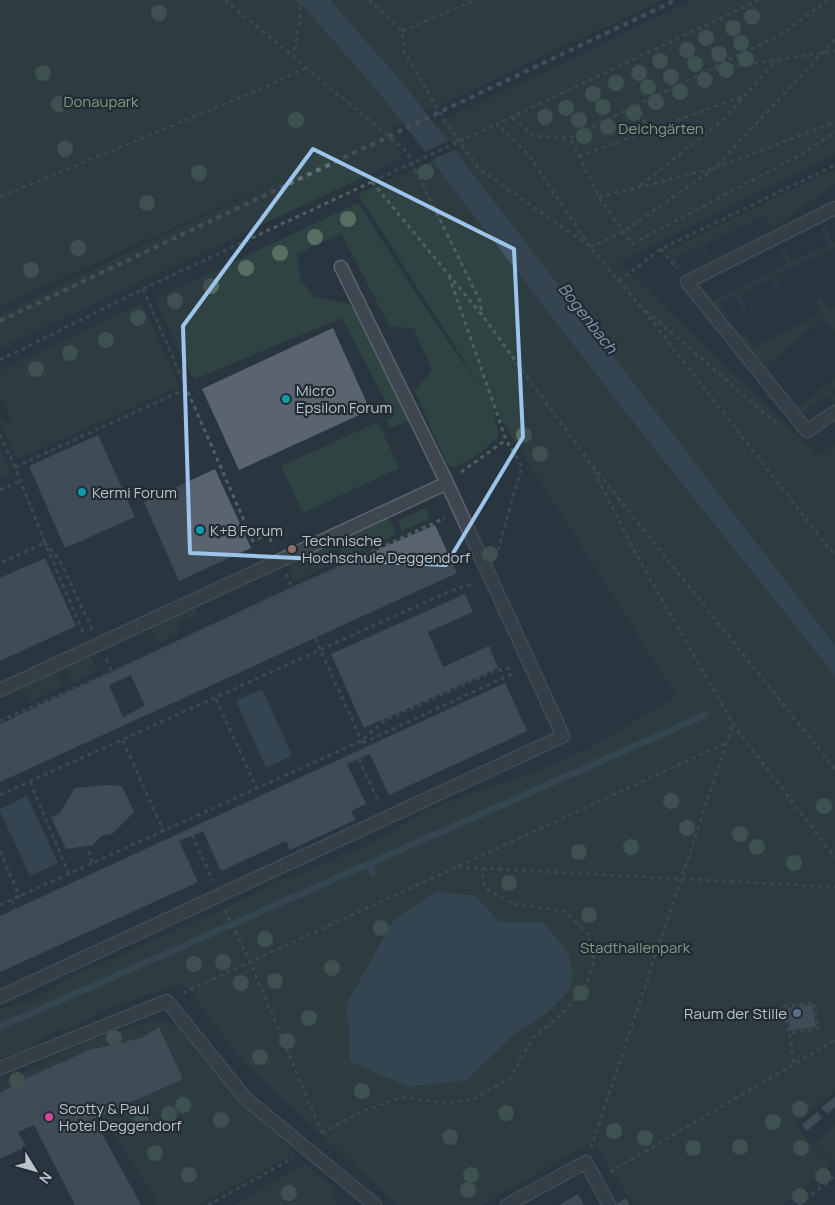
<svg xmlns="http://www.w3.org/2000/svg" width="835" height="1205" font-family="Manrope,sans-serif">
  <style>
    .green { fill: #2f4442 }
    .water { fill: #425566 }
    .pier { fill: #2a363f }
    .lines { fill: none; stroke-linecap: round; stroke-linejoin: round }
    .stream { stroke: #425566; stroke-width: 7 }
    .building { fill: #59646f; fill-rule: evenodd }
    .service-casing { stroke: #5c656d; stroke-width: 15 }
    .path { stroke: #4e6061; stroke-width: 3; stroke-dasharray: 4 4; stroke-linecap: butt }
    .service { stroke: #3e4750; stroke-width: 12 }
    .rail { stroke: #636e78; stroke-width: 4; stroke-dasharray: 5 5; stroke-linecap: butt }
    .path-bridge { stroke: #4e6061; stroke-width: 3; stroke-dasharray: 4 4; stroke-linecap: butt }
    .tree { fill: #576f63 }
    .marked { fill: none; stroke: #9dc5ec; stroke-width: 4; stroke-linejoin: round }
    .culture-dot { fill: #0f9aa8; stroke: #232c35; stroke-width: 2 }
    .education-dot { fill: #8d6e63; stroke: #232c35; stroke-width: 2 }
    .service-dot { fill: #5c6f8a; stroke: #232c35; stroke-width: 2 }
    .hotel-dot { fill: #d1479c; stroke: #232c35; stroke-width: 2 }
    .labels { text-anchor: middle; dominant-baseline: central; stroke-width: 4.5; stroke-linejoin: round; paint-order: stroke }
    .park-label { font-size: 15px; fill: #7c9d80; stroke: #232c35 }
    .poi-label { font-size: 15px; fill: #bbc2ca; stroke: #232c35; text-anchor: start }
    .water-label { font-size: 16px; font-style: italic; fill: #8096a9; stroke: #232c35 }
  </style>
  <rect width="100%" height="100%" fill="#2a363f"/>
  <path class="green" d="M0 0H663L392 127 401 159 0 348V314L314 164 0 306Z
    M693 0H835V154L619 263 818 455 835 444V645L434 125Z
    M432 161 611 394 835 676V1091L795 1125 831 1166 782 1205H634L593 1142 482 1205H397L245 1064 183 983 103 1010 79 1025 50 1033 22 1052 0 1057V1008L29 1002 70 978 256 894 278 880 299 875 372 843 429 809 544 768 595 745 676 696 492 405 499 436 472 459 452 467 447 464 415 391 432 370 414 328 390 327 341 233 297 254 300 279 314 297 350 304 361 318 411 420 391 428 387 420 393 416 342 318 195 379 183 360 155 299 358 203 440 330 481 388 358 194Z
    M835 169V184L772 229 766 215 705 244 711 258 708 260 700 245 676 258 683 272 669 258V250Z
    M825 226 832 243 835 241V247L774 276 780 290 777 292 769 279 739 295 746 307 743 309 735 296 719 303 727 315 724 318 712 301 787 264 781 251 785 249 791 262 828 244 821 229Z
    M821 297 828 310 835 307V332L822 319 764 368 737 336 743 332 754 347 821 313 816 300Z
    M142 303 180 386 17 459 0 425V414L4 423 12 419 0 396V371Z
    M835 379V389L830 392 835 398V404L827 395 801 415 796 408Z
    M378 422 399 468 303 513 281 466Z
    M0 450 11 474 0 479Z
    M425 508 430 518 402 531 398 521Z
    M388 516 396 534 345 558 337 539Z
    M328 543 336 562 294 581 285 562Z
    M193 603 198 613 177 624 181 631 157 643 148 625Z
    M88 652 97 671 73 682 64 664Z
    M55 667 64 686 30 702 21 684Z
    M161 1019 182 1031 203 1059 249 1108 296 1153 198 1205H152L157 1201 101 1116 183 1079 159 1026 141 1038 93 1049 27 1078 0 1093V1083L91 1040Z
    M835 1125V1160L831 1163 814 1144Z
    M305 1164 334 1188 336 1205H233Z"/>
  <path class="water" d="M294 0H330L406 87 835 645V676L611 394 386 101 305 8Z
    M262 689 292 755 266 768 236 701Z
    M27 796 58 863 30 876 0 811V809Z
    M437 892 475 895 499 922H543L569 953 573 975 569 991 547 1013 516 1032 467 1080 408 1087 350 1061 347 1003 394 919Z"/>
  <path class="pier" d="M450 140 457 149 429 161 422 153Z"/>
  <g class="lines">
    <path class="stream" d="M369 864 373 873
      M0 1027 705 715"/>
  </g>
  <path class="building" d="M333 328 370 410 239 470 202 389Z
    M98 435 135 517 65 548 29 466Z
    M215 469 251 548 179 581 144 502Z
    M435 525 457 573 0 782V724L292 587ZM131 675 145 706 123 717 109 685Z
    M45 558 76 626 0 661V578Z
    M465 594 473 612 428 632 443 667 489 646 498 668 364 728 331 654Z
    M505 683 527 731 389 795 370 754 347 764 366 804 351 811 355 820 290 850 286 841 221 871 203 831 179 841 198 882 0 972V916Z
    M106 785 122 786 134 812 112 834 101 836 93 845 66 849 51 817 59 814 75 788Z
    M812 1004 816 1027 790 1031 788 1008Z
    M159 1027 183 1079 94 1119 141 1205H75L34 1125 18 1132 26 1147 0 1159V1093L27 1078 89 1050 141 1038Z
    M835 1096V1107L827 1114 821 1108Z
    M817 1112 822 1118 807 1131 802 1125Z
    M578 1194 584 1205H559Z
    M626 1198 630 1205H615Z"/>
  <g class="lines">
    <defs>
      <path id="service" d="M835 208 687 282 807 431 835 412
        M341 267 447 483
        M0 690 447 483 563 736 0 997
        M0 1068 167 1001 246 1099 375 1205
        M507 1205 586 1162 609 1205"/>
    </defs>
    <use href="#service" class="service-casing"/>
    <path class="path" d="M225 0 406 151 480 301 482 315
      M369 0 402 31 404 51 444 120 479 169 588 245
      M759 0 497 124 528 154 590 247 641 307 835 556
      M828 0 780 35 570 138 599 197 632 244 802 154 835 132
      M402 31 475 0
      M293 58 301 13 300 0
      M714 69 835 51
      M637 105 649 132
      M513 118 533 136 570 138
      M579 156 744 96
      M372 182 482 315 591 464 835 769
      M641 185 724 119 776 60
      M0 197 263 88 305 68
      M599 197 715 168 835 122
      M590 247 623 232 715 168 835 39
      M661 249 677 269
      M449 276 506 440 522 466 498 550
      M619 281 661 249 835 165
      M143 289 253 541 268 534 273 546
      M646 311 776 423
      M0 360 143 289 380 178
      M0 435 15 467 45 543 0 563
      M15 467 186 389
      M594 471 636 554 733 724 835 858
      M461 472 506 440
      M0 490 20 481
      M286 574 292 587
      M83 632 45 543 59 559 92 629
      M315 638 365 748
      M106 659 112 672
      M216 699 257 789
      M0 721 112 672 445 518
      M123 741 164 832
      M363 743 516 672
      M359 759 379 803
      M30 782 69 874
      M0 795 450 591 474 583
      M192 835 213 881
      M0 851 20 897
      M89 851 92 864
      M458 867 835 887
      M12 900 17 912 23 909
      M0 905 361 741 385 720 494 671 512 668
      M183 993 250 962 225 910
      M792 1033 818 1029 814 1002 785 1006 794 1064
      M322 1133 250 962 726 743
      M322 1133 360 1112 402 1097 444 1103 474 1099 510 1078 532 1039 566 1010 586 985 594 960 589 935 564 911 514 904 484 888 482 869
      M591 1148 733 724
      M610 1172 835 1040
      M208 1205 293 1158
      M799 1205 835 1176"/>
    <use href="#service" class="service"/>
    <path class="rail" d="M0 321 676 0"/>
    <path class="path-bridge" d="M380 178 497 124"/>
  </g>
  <g class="tree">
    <circle cx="159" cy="13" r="8"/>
    <circle cx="752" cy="17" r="8"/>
    <circle cx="733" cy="28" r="8"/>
    <circle cx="706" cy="38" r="8"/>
    <circle cx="741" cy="43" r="8"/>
    <circle cx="687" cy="50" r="8"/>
    <circle cx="719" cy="54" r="8"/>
    <circle cx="746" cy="59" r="8"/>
    <circle cx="660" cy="61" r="8"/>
    <circle cx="695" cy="64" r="8"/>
    <circle cx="726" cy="70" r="8"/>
    <circle cx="43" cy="73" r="8"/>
    <circle cx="639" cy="73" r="8"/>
    <circle cx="671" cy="77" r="8"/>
    <circle cx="705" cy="80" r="8"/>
    <circle cx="616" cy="83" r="8"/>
    <circle cx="648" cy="87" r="8"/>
    <circle cx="680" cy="92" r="8"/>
    <circle cx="593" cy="94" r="8"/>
    <circle cx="656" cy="102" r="8"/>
    <circle cx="59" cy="104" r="8"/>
    <circle cx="603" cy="107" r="8"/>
    <circle cx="566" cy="108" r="8"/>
    <circle cx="634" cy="113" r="8"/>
    <circle cx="545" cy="117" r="8"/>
    <circle cx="296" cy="120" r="8"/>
    <circle cx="579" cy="120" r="8"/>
    <circle cx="608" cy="127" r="8"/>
    <circle cx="584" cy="136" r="8"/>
    <circle cx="65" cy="149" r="8"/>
    <circle cx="426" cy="172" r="8"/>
    <circle cx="199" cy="173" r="8"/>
    <circle cx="147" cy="203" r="8"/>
    <circle cx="348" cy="219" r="8"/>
    <circle cx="315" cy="237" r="8"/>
    <circle cx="78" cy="248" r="8"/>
    <circle cx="280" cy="253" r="8"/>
    <circle cx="246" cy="268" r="8"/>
    <circle cx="31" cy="270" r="8"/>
    <circle cx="211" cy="286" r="8"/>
    <circle cx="175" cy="301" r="8"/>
    <circle cx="138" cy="318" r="8"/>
    <circle cx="106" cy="340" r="8"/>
    <circle cx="70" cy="353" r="8"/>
    <circle cx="36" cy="369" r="8"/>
    <circle cx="524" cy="435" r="8"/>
    <circle cx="540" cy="454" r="8"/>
    <circle cx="490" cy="554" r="8"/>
    <circle cx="671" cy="801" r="8"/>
    <circle cx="824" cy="806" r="8"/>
    <circle cx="687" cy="828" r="8"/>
    <circle cx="740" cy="834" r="8"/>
    <circle cx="631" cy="847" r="8"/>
    <circle cx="757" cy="847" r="8"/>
    <circle cx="579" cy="852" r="8"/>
    <circle cx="794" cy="863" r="8"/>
    <circle cx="509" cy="883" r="8"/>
    <circle cx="589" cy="915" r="8"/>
    <circle cx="381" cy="928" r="8"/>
    <circle cx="265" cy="939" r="8"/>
    <circle cx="223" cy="962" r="8"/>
    <circle cx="194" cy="964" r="8"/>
    <circle cx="332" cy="968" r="8"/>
    <circle cx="275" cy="981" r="8"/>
    <circle cx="241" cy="983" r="8"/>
    <circle cx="581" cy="993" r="8"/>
    <circle cx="309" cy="1018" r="8"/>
    <circle cx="114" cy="1038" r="8"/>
    <circle cx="287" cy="1041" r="8"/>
    <circle cx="260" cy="1057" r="8"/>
    <circle cx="17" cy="1080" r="8"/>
    <circle cx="362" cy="1091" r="8"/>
    <circle cx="183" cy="1105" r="8"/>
    <circle cx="800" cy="1109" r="8"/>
    <circle cx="506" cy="1113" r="8"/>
    <circle cx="169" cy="1114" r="8"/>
    <circle cx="221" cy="1120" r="8"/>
    <circle cx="141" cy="1121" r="8"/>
    <circle cx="773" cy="1122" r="8"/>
    <circle cx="614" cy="1131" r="8"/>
    <circle cx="450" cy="1137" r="8"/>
    <circle cx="645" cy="1138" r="8"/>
    <circle cx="740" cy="1147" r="8"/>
    <circle cx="693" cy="1148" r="8"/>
    <circle cx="801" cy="1148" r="8"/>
    <circle cx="155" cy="1153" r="8"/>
    <circle cx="189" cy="1175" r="8"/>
    <circle cx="471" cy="1175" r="8"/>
    <circle cx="823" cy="1176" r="8"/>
    <circle cx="468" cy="1190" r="8"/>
    <circle cx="289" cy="1193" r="8"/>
    <circle cx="800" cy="1196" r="8"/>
  </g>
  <path d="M0 0H835V1205H0ZM313 149 514 249 523 437 446 565 190 553 183 326Z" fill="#2a363f" fill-opacity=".55" fill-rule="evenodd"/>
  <path class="marked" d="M313 149 514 249 523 437 446 565 190 553 183 326Z"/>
  <g class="culture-dot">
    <circle cx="286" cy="399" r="5"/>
    <circle cx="82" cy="492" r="5"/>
    <circle cx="200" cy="530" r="5"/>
  </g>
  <circle class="education-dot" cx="292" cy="549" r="5"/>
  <circle class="service-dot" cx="797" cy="1013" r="5"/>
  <circle class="hotel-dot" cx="49" cy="1117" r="5"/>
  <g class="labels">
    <g class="park-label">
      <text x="101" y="101">Donaupark</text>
      <text x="661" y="128">Deichgärten</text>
      <text x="635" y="947">Stadthallenpark</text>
    </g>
    <g class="poi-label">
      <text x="296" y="390">Micro<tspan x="296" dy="17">Epsilon Forum</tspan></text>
      <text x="92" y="492">Kermi Forum</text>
      <text x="210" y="530">K+B Forum</text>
      <text x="302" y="540">Technische<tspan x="302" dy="17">Hochschule Deggendorf</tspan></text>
      <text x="787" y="1013" text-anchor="end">Raum der Stille</text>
      <text x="59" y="1108">Scotty &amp; Paul<tspan x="59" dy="17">Hotel Deggendorf</tspan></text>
    </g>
    <g class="water-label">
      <text transform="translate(588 318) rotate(52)">Bogenbach</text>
    </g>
  </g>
  <g transform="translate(35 1170) rotate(127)" stroke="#232c35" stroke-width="4" paint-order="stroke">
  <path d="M0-4L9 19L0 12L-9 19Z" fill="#bbc2ca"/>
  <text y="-8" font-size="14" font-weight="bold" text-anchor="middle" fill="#bbc2ca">N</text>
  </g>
</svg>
